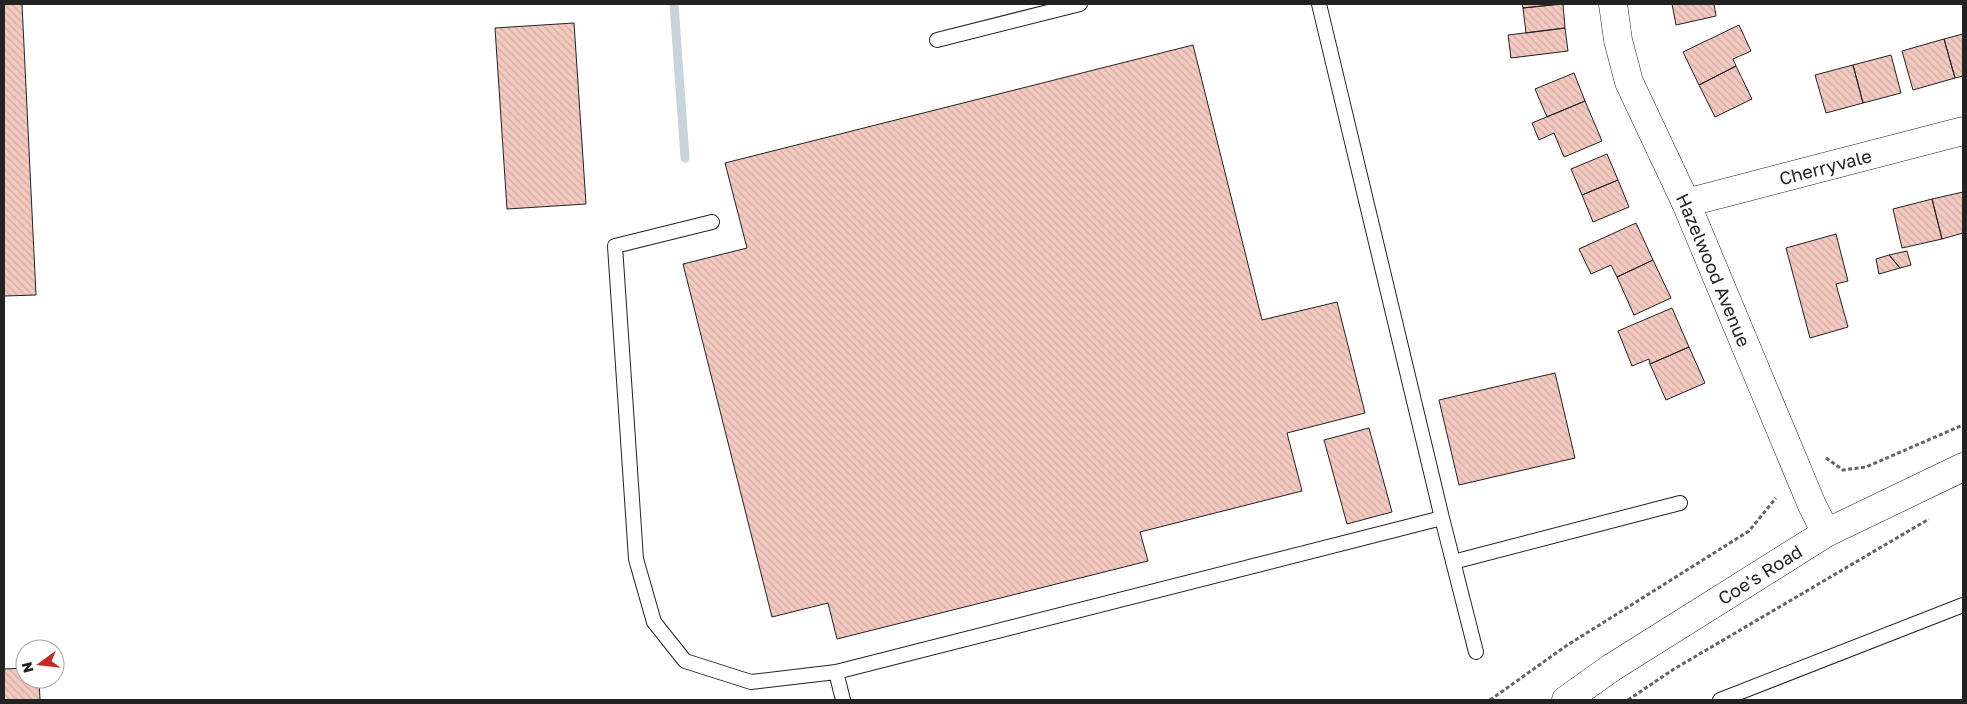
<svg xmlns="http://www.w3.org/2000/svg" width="1967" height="704" font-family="'Golos Text',sans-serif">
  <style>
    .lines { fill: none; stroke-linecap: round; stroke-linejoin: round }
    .stream { stroke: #c7d3dd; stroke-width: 9 }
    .building { fill: url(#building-back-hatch); stroke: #222 }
    .lane-casing { stroke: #222; stroke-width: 16 }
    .street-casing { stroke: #222; stroke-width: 29 }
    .primary-casing { stroke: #222; stroke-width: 29 }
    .path { stroke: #646464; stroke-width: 3; stroke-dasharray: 4 2.5; stroke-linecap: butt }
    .lane { stroke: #fff; stroke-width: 14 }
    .street { stroke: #fff; stroke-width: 28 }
    .primary { stroke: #fff; stroke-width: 28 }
    .labels { text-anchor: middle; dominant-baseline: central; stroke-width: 4; stroke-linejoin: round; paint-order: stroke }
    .street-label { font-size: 18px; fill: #222; stroke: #fff }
  </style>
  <defs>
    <pattern id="building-back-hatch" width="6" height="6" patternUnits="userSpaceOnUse" patternTransform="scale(1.25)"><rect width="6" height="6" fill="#f3c9c0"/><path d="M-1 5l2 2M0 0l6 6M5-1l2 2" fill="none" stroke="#d0aca5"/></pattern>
  </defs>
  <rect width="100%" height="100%" fill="#fff"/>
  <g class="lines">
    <path class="stream" d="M674 4 685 158"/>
  </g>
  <path class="building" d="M4 4H22L36 295 4 296Z
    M1522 4H1559L1523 8Z
    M1563 4 1565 28 1526 33 1523 8Z
    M1672 4H1714L1716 16 1676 25Z
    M574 23 586 204 507 209 495 28Z
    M1739 25 1751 51 1733 59 1736 66 1699 85 1683 52Z
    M1565 28 1568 51 1511 58 1508 35Z
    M1963 34V76L1955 78 1944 39Z
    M1944 39 1955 78 1913 90 1902 51Z
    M1193 45 1262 320 1337 302 1365 413 1287 433 1302 491 1140 532 1148 561 837 639 828 603 772 617 683 264 747 248 725 163Z
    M1891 55 1901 93 1863 103 1853 65Z
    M1853 65 1863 103 1826 113 1815 75Z
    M1736 66 1752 99 1715 117 1699 85Z
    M1574 73 1585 101 1547 117 1535 89Z
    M1585 101 1602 141 1564 157 1554 133 1539 140 1532 123Z
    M1607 154 1618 180 1582 195 1571 169Z
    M1618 180 1629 207 1593 222 1582 195Z
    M1963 192V233L1942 239 1932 199Z
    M1932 199 1942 239 1902 248 1893 209Z
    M1636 223 1653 260 1617 277 1611 265 1591 274 1579 249Z
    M1836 234 1848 281 1836 284 1848 327 1810 338 1786 248Z
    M1907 251 1911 265 1900 268 1889 255Z
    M1889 255 1900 268 1879 274 1876 259Z
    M1653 260 1671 298 1634 315 1617 277Z
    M1672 308 1689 347 1650 364 1649 359 1632 366 1618 331Z
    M1689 347 1705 383 1666 400 1650 364Z
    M1555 373 1575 458 1459 485 1439 400Z
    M1369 428 1392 512 1347 524 1324 440Z
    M25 668V679H39L40 700H4V669Z"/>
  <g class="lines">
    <defs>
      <path id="lane" d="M1319 4 1442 518 1476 652
        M937 40 1080 4
        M712 222 615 246 636 559 654 622 685 661 751 682 836 672 843 700
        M1453 562 1680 503
        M836 672 1442 518
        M1720 700 1963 605"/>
      <g id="street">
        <path id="s1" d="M1613 4 1618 40 1629 82 1686 203 1812 505 1826 533"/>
        <path id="s2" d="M1686 203 1963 131"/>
      </g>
      <g id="primary">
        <path id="s3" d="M1566 700 1611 668 1826 533 1963 467"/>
      </g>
    </defs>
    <use href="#lane" class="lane-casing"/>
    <use href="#street" class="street-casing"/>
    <use href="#primary" class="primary-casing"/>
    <path class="path" d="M1826 458 1843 470 1866 467 1963 425
      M1490 700 1566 646 1749 531 1776 498
      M1628 700 1674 669 1929 519"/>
    <use href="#lane" class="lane"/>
    <use href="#street" class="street"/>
    <use href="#primary" class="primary"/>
  </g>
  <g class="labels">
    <g class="street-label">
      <text stroke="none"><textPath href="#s2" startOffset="144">Cherryvale</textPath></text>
      <text stroke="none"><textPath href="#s1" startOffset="286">Hazelwood Avenue</textPath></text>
      <text stroke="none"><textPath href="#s3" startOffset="231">Coe's Road</textPath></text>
    </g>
  </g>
  <rect width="1967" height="704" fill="none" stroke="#222222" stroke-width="10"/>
  <g transform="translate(40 664) rotate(255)"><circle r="24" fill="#ffffff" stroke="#a7a7a7"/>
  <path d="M0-4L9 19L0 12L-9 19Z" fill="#c62828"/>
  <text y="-8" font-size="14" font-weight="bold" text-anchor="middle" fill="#222222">N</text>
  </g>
</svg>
